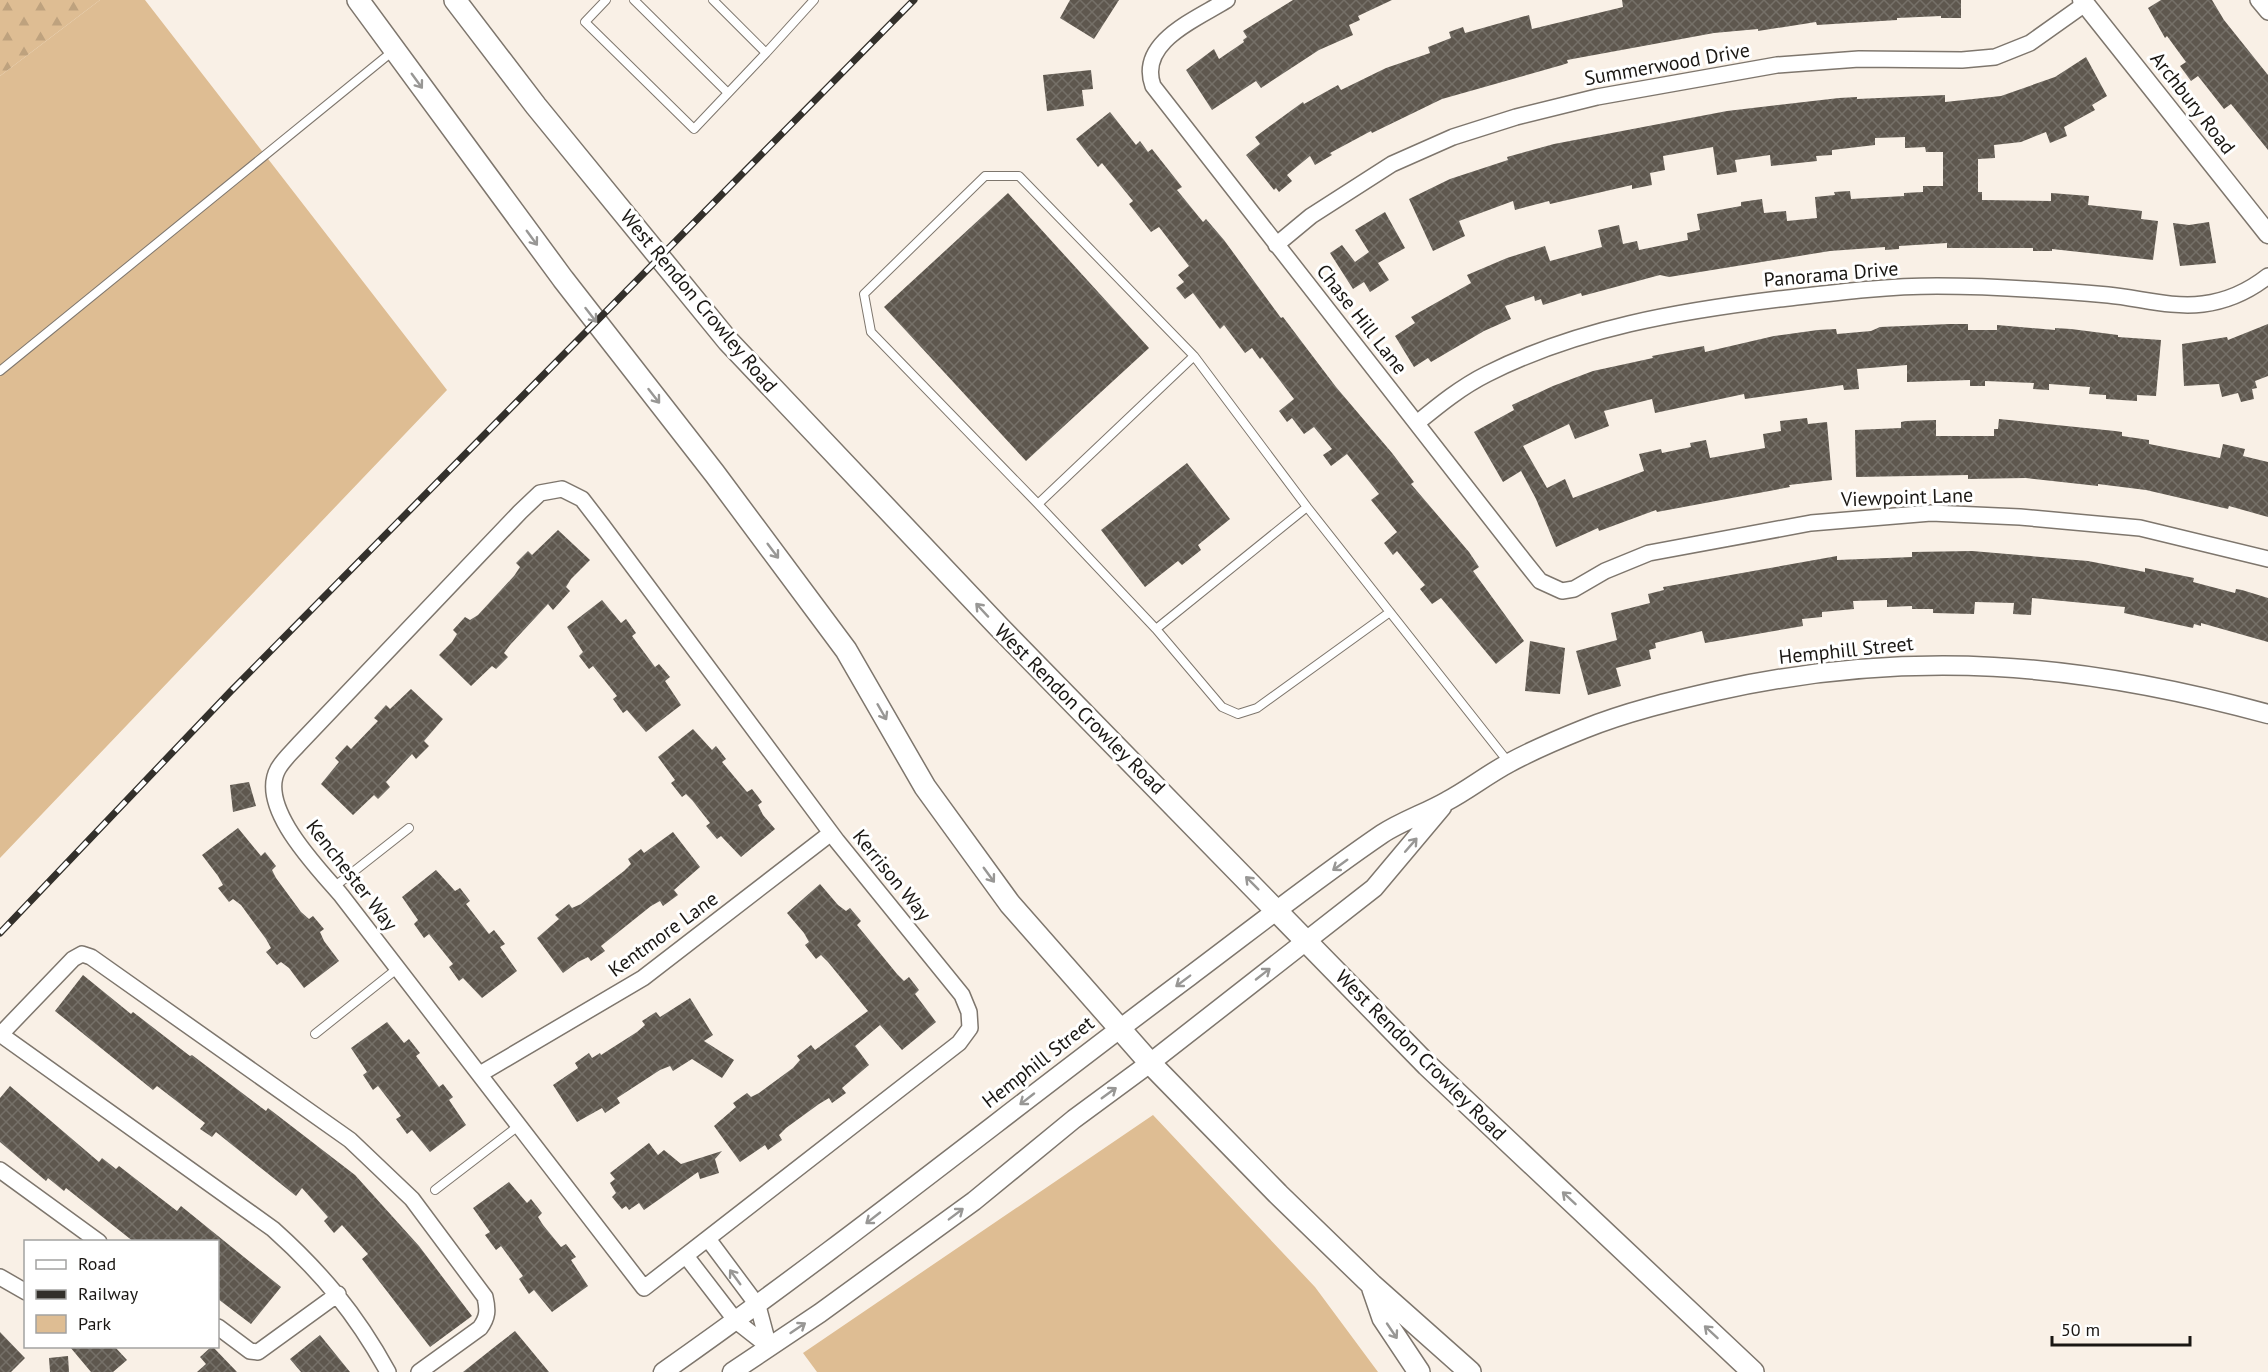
<svg xmlns="http://www.w3.org/2000/svg" width="2268" height="1372" font-family="'PT Sans',sans-serif">
  <style>
    .green { fill: #debd93 }
    .forest { fill: url(#forest-firs) }
    .building { fill: url(#building-cross-hatch) }
    .lines { fill: none; stroke-linecap: round; stroke-linejoin: round }
    .service-casing { stroke: #7e766d; stroke-width: 10 }
    .minor-casing { stroke: #7e766d; stroke-width: 18 }
    .tertiary-casing { stroke: #7e766d; stroke-width: 21 }
    .secondary-casing { stroke: #7e766d; stroke-width: 24 }
    .service { stroke: #fff; stroke-width: 8 }
    .minor { stroke: #fff; stroke-width: 15 }
    .tertiary { stroke: #fff; stroke-width: 18 }
    .secondary { stroke: #fff; stroke-width: 21 }
    .rail-casing { stroke: #33302b; stroke-width: 7 }
    .rail { stroke: #fff; stroke-width: 4.5; stroke-dasharray: 14; stroke-linecap: butt }
    .oneway { stroke: #989795 }
    .labels { text-anchor: middle; dominant-baseline: central; stroke-width: 6; stroke-linejoin: round; paint-order: stroke }
    .street-label { font-size: 20px; fill: #1a1713; stroke: #fff }
  </style>
  <defs>
    <pattern id="forest-firs" width="22" height="20" patternUnits="userSpaceOnUse" patternTransform="scale(1.5)"><rect width="22" height="20" fill="#debd93"/><path d="M5 1l3.5 6h-7zM16 11l3.5 6h-7z" fill="#bea27e"/></pattern>
    <pattern id="building-cross-hatch" width="8" height="8" patternUnits="userSpaceOnUse" patternTransform="scale(1.5)"><rect width="8" height="8" fill="#5e574e"/><path d="M0 0l8 8M0 8l8-8" fill="none" stroke="#757068"/></pattern>
  </defs>
  <rect width="100%" height="100%" fill="#f9f0e6"/>
  <path class="green" d="M100 0H145L447 390 0 858V76Z
    M1153 1115 1315 1287 1378 1372H817L803 1353Z"/>
  <path class="forest" d="M0 0H100L0 76Z"/>
  <path class="building" d="M1070 0H1119L1094 39 1060 18Z
    M1293 0H1392L1358 16 1360 20 1349 25 1353 35 1319 50 1261 88 1256 81 1212 110 1186 70 1214 49 1219 59 1244 42 1243 40 1247 37 1243 31Z
    M1622 0H1961V18H1941V16L1897 18V20L1817 25 1816 22 1758 31V29L1714 33 1567 60 1568 63 1562 65 1442 99 1372 133 1371 131 1330 153 1332 155 1315 165 1310 156 1287 175 1292 181 1279 192 1276 188 1274 190 1246 155 1260 144 1255 137 1303 102 1304 104 1338 85 1341 90 1386 68 1430 53 1428 47 1451 38 1449 32 1463 27 1465 33 1529 15 1532 29 1623 7Z
    M2161 0H2212L2224 20 2268 75V150L2231 104 2224 109 2198 76 2191 81 2180 66 2186 62 2167 36 2165 38 2148 8Z
    M2086 57 2107 96 2092 105 2095 110 2064 127 2067 136 2050 143 2046 132 2021 142 1994 145 1995 158 1978 159V192H1982V200L2051 201V193L2089 196 2088 205 2142 211 2141 219 2158 221 2153 260 2052 249V251H2033V248H1947V243L1899 246V249L1885 250V247L1830 251 1669 277 1660 275 1582 296 1581 293 1543 305 1541 299 1535 301 1534 296 1505 306 1511 319 1484 331 1431 362 1428 358 1414 367 1395 336 1415 323 1411 317 1471 283 1467 275 1507 258 1545 246 1550 261 1602 247 1598 230 1619 225 1623 244 1637 241 1639 250 1688 240 1687 233 1700 230 1697 214 1741 206V202L1762 199 1764 213 1786 211 1787 221 1817 218 1815 197 1835 195 1834 192 1850 191 1851 199 1904 196V193L1923 192V186H1943V152H1926L1925 147 1905 148V137L1875 138V145L1832 150V155L1816 156 1817 161 1771 166 1770 155 1735 160 1737 172 1717 175 1713 147 1663 156 1665 170 1650 173 1652 185 1632 189V185L1550 204 1549 201 1515 210 1513 201 1459 221 1465 236 1433 251 1409 199 1450 179 1508 160 1507 157 1554 144 1727 111 1839 98 1857 97V99L1945 95V102L2001 96 2055 77Z
    M1091 70 1093 89 1082 90 1084 106 1047 111 1043 75Z
    M1110 112 1136 145 1140 141 1148 152 1152 149 1182 187 1177 190 1203 222 1206 219 1224 240 1281 318 1283 317 1336 387 1392 453 1414 482 1411 484 1469 552 1479 567 1473 571 1524 641 1496 664 1441 598 1432 604 1420 589 1425 585 1397 551 1393 555 1384 543 1397 532 1371 500 1379 494 1347 454 1331 466 1323 455 1332 449 1314 427 1304 434 1292 418 1287 422 1279 411 1294 399 1262 357 1260 359 1252 348 1245 353 1224 325 1220 329 1193 293 1185 299 1176 288 1184 282 1178 275 1189 266 1159 227 1151 232 1129 204 1133 201 1102 163 1098 167 1076 139Z
    M1008 193 1149 348 1026 461 884 307Z
    M1385 212 1405 248 1378 263 1389 280 1370 292 1364 282 1353 289 1330 253 1342 245 1355 262 1369 252 1355 230Z
    M2209 222 2216 263 2180 266 2173 223 2189 225Z
    M1950 324H1968V330H1997V325L2055 330V328L2071 329 2118 335V337L2161 340 2156 396 2137 395V401L2106 399V395L2089 394 2090 387 2049 384V390L2033 389 2034 383 1985 381V386H1970V380L1907 382V365L1857 369 1859 389 1844 390 1843 385 1745 399 1744 394 1655 413 1652 399 1604 411 1609 426 1575 439 1569 424 1523 446 1547 488 1565 479 1573 498 1644 471 1639 454 1661 449 1662 453 1691 447 1690 443 1706 440 1710 458 1765 448 1763 434 1781 431 1780 421 1807 418 1808 424 1827 422 1832 480 1789 485 1790 487 1657 512 1656 510 1599 531 1598 528 1556 547 1536 499 1521 471 1503 482 1474 432 1514 410 1512 405 1553 386 1593 371 1653 358 1652 356 1704 346 1705 352 1774 336 1818 330 1836 329 1837 334 1871 331 1880 327Z
    M2268 324V376L2255 381 2257 388 2252 389 2254 399 2241 402 2238 393 2222 397 2219 384 2184 386 2182 344 2227 337 2228 340Z
    M1999 419 2115 431 2122 432V436L2149 440V444L2220 458 2223 444 2245 449 2243 456 2268 462V517L2229 506 2228 509 2146 490 2098 484V486L2026 478 1968 479V475L1856 477 1855 430 1901 428V422L1906 421 1936 420V436H1994V429H1998Z
    M1187 463 1230 519 1198 545 1201 550 1182 565 1178 561 1145 587 1101 530Z
    M558 530 590 560 571 579 566 587 570 591 553 610 548 604 510 645 504 653 508 657 496 669 492 666 471 686 439 655 452 642 457 634 453 630 465 617 470 620 478 615 514 576 520 567 516 563 528 551 532 555Z
    M1972 551 2088 561 2145 572V568L2194 578 2193 582 2235 593 2236 589 2242 590 2268 598V642L2201 623V626L2194 624 2193 628 2124 613 2125 607 2032 598 2031 615 2013 614 2014 603 1975 602 1974 614 1933 613V609H1912V606L1887 607V600L1853 601 1854 609 1822 612V617L1802 619 1803 626 1705 643 1702 631 1655 643 1656 648 1649 650 1651 659 1616 668 1621 686 1588 695 1576 651 1617 640 1611 613 1650 603 1648 594 1664 590 1663 587 1837 556V560L1912 557V552Z
    M602 600 621 623 626 619 636 633 632 636 655 667 659 664 670 677 665 681 681 705 646 732 627 710 623 713 613 699 617 696 593 666 589 669 579 656 583 652 567 627Z
    M1530 641 1565 648 1560 694 1525 691Z
    M411 689 443 719 424 741 429 746 416 759 412 754 386 782 390 787 378 799 374 795 353 815 321 784 339 762 335 758 347 745 351 749 378 721 374 718 386 705 390 709Z
    M693 729 712 750 716 746 726 759 722 762 747 792 752 789 762 802 758 805 763 815 775 829 741 857 721 836 717 839 706 826 710 823 692 800 686 794 682 797 671 783 675 780 658 757Z
    M249 782 256 806 233 812 230 785Z
    M238 828 261 856 265 852 276 866 272 870 276 878 301 912 309 919 313 916 324 929 320 932 324 941 339 961 304 988 289 968 281 962 277 965 266 952 271 948 266 939 241 905 233 899 229 902 218 888 223 885 218 876 202 855Z
    M673 832 700 867 674 890 678 895 663 906 660 901 651 906 601 946 605 951 591 961 588 957 578 962 563 973 537 938 559 919 555 915 569 904 572 908 581 904 624 871 631 864 628 859 641 849 644 853Z
    M436 870 455 891 460 888 470 901 466 904 489 934 494 930 505 944 500 947 517 971 482 998 463 978 459 981 449 967 453 964 429 934 424 938 414 924 418 920 402 897Z
    M820 884 838 905 846 911 850 908 861 921 857 925 897 974 904 981 909 977 919 990 915 994 936 1022 902 1050 880 1025 855 1046 869 1065 842 1088 846 1093 832 1103 829 1098 819 1104 786 1128 779 1135 782 1140 768 1150 765 1145 740 1162 714 1126 736 1107 733 1103 747 1093 751 1097 759 1093 793 1068 800 1060 797 1056 811 1045 815 1050 868 1011 828 962 821 955 816 959 805 945 809 942 804 933 787 913Z
    M83 975 131 1014 133 1012 190 1056 192 1055 266 1111 268 1108 355 1175 419 1246 472 1316 430 1347 362 1259 368 1254 342 1225 334 1233 324 1221 328 1217 302 1188 296 1196 216 1132 212 1137 200 1129 205 1123 157 1086 153 1090 55 1011Z
    M690 998 713 1035 704 1041 734 1060 722 1078 692 1059 673 1071 670 1066 660 1070 617 1098 620 1103 605 1113 602 1108 577 1122 553 1085 578 1068 575 1063 589 1053 592 1058 600 1053 601 1055 637 1032 645 1025 642 1021 656 1012 660 1017 668 1012Z
    M387 1022 404 1043 409 1039 420 1053 416 1056 439 1087 443 1084 453 1097 449 1100 466 1125 430 1152 412 1130 407 1134 396 1119 401 1116 395 1108 378 1086 373 1090 363 1075 367 1072 351 1048Z
    M10 1086 99 1162 102 1158 116 1169 119 1166 177 1211 181 1206 281 1287 251 1324 218 1299V1242H134L66 1188 64 1191 48 1178 46 1181 0 1142V1098Z
    M649 1143 658 1155 664 1150 681 1164 722 1151 715 1159 719 1173 700 1179 698 1172 644 1210 639 1203 629 1210 626 1206 622 1209 612 1197 616 1193 610 1183 615 1179 610 1173Z
    M509 1182 527 1203 531 1199 542 1213 538 1217 543 1225 561 1247 566 1244 576 1257 571 1260 588 1286 552 1312 534 1290 529 1294 519 1279 523 1276 501 1246 496 1250 485 1235 490 1232 473 1208Z
    M515 1331 549 1372H463L497 1345Z
    M0 1332 25 1358 11 1372H0Z
    M320 1335 350 1372H301L290 1359Z
    M70 1347H115L127 1360 113 1372H91Z
    M211 1347H213L237 1372H197L206 1364 200 1357Z
    M68 1356 69 1372H50L49 1358Z"/>
  <g class="lines">
    <defs>
      <path id="service" d="M606 0 585 22 694 129 766 53 713 0
        M634 0 728 93
        M766 53 814 0
        M1194 356 1038 504 871 332 864 294 985 176H1019L1194 356 1307 507 1509 763
        M0 371 393 51
        M1038 504 1156 629 1307 507
        M1156 629 1222 707 1238 714 1257 708 1390 612
        M334 887 409 828
        M315 1034 398 968
        M435 1190 517 1127"/>
      <path id="minor" d="M1227 0C1197 19 1137 42 1153 86L1524 561 1540 581 1562 591 1574 589 1605 571 1649 553 1811 523 1931 513 2020 517 2140 528 2268 559
        M2258 0 2268 12
        M1276 245 1311 216 1392 164 1453 137 1516 117 1597 97 1777 65 1859 59 1962 60 1995 57 2030 43 2085 4
        M1417 423C1439 405 1461 387 1487 374 1578 328 1679 311 1779 299 1831 293 1884 286 1937 286 1994 286 2051 290 2108 295 2140 298 2171 308 2203 304 2227 301 2249 291 2268 276
        M562 489 582 499 602 525 837 841 962 995 969 1012 970 1028 959 1043 644 1288 341 895C318 868 257 807 278 769 283 760 292 752 299 744L520 512 540 493Z
        M0 1034 273 1229C322 1273 356 1314 388 1372
        M0 1035 73 959 82 954 91 957 350 1140 412 1199 485 1297C488 1310 488 1317 480 1328L419 1372
        M480 1074 643 978 831 833
        M0 1170 99 1242
        M708 1239 758 1306 769 1347
        M686 1256 736 1321 769 1347
        M0 1277 26 1292
        M218 1327 250 1351 258 1352 338 1294"/>
      <path id="tertiary" d="M2082 0 2268 234
        M663 1372C843 1246 1014 1107 1190 976 1254 928 1316 879 1382 834 1402 821 1426 813 1447 801 1468 790 1488 774 1509 763 1533 750 1559 739 1584 729 1626 712 1672 701 1716 691 1909 648 2079 662 2268 714
        M732 1372 820 1313 974 1201 1074 1119 1150 1063 1374 888 1442 807"/>
      <path id="secondary" d="M358 0 563 279 715 474 846 650 925 787 1010 904 1150 1063 1278 1194 1372 1285 1470 1372
        M455 0 536 106 728 341 999 627 1427 1065 1753 1372
        M1373 1289 1383 1318 1419 1372"/>
    </defs>
    <use href="#service" class="service-casing"/>
    <use href="#minor" class="minor-casing"/>
    <use href="#tertiary" class="tertiary-casing"/>
    <use href="#secondary" class="secondary-casing"/>
    <use href="#service" class="service"/>
    <use href="#minor" class="minor"/>
    <use href="#tertiary" class="tertiary"/>
    <use href="#secondary" class="secondary"/>
    <defs>
      <path id="rail" d="M0 933 231 691 914 0"/>
    </defs>
    <use href="#rail" class="rail-casing"/>
    <use href="#rail" class="rail"/>
  </g>
  <defs><path id="oneway-shaft" d="M-6 0H5M1.5-3L5.5 0L1.5 3" fill="none" stroke-width="1.6" stroke-linecap="round" stroke-linejoin="round" transform="scale(1.5)"/></defs>
  <g class="oneway">
    <use href="#oneway-shaft" transform="translate(417 81) rotate(54)"/>
    <use href="#oneway-shaft" transform="translate(532 238) rotate(54)"/>
    <use href="#oneway-shaft" transform="translate(591 315) rotate(52)"/>
    <use href="#oneway-shaft" transform="translate(654 396) rotate(52)"/>
    <use href="#oneway-shaft" transform="translate(773 551) rotate(53)"/>
    <use href="#oneway-shaft" transform="translate(982 610) rotate(-133)"/>
    <use href="#oneway-shaft" transform="translate(882 712) rotate(60)"/>
    <use href="#oneway-shaft" transform="translate(1411 845) rotate(-49)"/>
    <use href="#oneway-shaft" transform="translate(1340 865) rotate(144)"/>
    <use href="#oneway-shaft" transform="translate(989 875) rotate(54)"/>
    <use href="#oneway-shaft" transform="translate(1252 883) rotate(-135)"/>
    <use href="#oneway-shaft" transform="translate(1263 974) rotate(-38)"/>
    <use href="#oneway-shaft" transform="translate(1183 981) rotate(143)"/>
    <use href="#oneway-shaft" transform="translate(1109 1093) rotate(-36)"/>
    <use href="#oneway-shaft" transform="translate(1027 1099) rotate(142)"/>
    <use href="#oneway-shaft" transform="translate(1569 1198) rotate(-137)"/>
    <use href="#oneway-shaft" transform="translate(956 1214) rotate(-37)"/>
    <use href="#oneway-shaft" transform="translate(873 1218) rotate(142)"/>
    <use href="#oneway-shaft" transform="translate(735 1277) rotate(-126)"/>
    <use href="#oneway-shaft" transform="translate(798 1328) rotate(-34)"/>
    <use href="#oneway-shaft" transform="translate(1392 1331) rotate(56)"/>
    <use href="#oneway-shaft" transform="translate(1711 1332) rotate(-137)"/>
  </g>
  <g class="labels">
    <g class="street-label">
      <text transform="translate(1667 64) rotate(-10)">Summerwood Drive</text>
      <text transform="translate(2193 103) rotate(52)">Archbury Road</text>
      <text transform="translate(1831 274) rotate(-5)">Panorama Drive</text>
      <text transform="translate(699 301) rotate(50)">West Rendon Crowley Road</text>
      <text transform="translate(1362 319) rotate(52)">Chase Hill Lane</text>
      <text transform="translate(1907 497) rotate(-2)">Viewpoint Lane</text>
      <text transform="translate(1846 650) rotate(-6)">Hemphill Street</text>
      <text transform="translate(1080 709) rotate(45)">West Rendon Crowley Road</text>
      <text transform="translate(352 875) rotate(52)">Kenchester Way</text>
      <text transform="translate(892 875) rotate(51)">Kerrison Way</text>
      <text transform="translate(663 934) rotate(-36)">Kentmore Lane</text>
      <text transform="translate(1421 1055) rotate(45)">West Rendon Crowley Road</text>
      <text transform="translate(1038 1062) rotate(-38)">Hemphill Street</text>
    </g>
  </g>
  <rect x="24" y="1240" width="195" height="108" fill="#ffffff" stroke="#a3a2a1" stroke-width="1.5"/>
  <rect x="36" y="1260" width="30" height="9" fill="#ffffff" stroke="#a3a2a1" stroke-width="1.5"/>
  <text x="78" y="1270" font-size="18" fill="#1a1713">Road</text>
  <rect x="36" y="1290" width="30" height="9" fill="#33302b" stroke="#a3a2a1" stroke-width="1.5"/>
  <text x="78" y="1300" font-size="18" fill="#1a1713">Railway</text>
  <rect x="36" y="1315" width="30" height="18" fill="#debd93" stroke="#a3a2a1" stroke-width="1.5"/>
  <text x="78" y="1330" font-size="18" fill="#1a1713">Park</text>
  <path d="M2052 1336v9h138v-9" fill="none" stroke="#1a1713" stroke-width="3"/>
  <text x="2061" y="1336" font-size="18" fill="#1a1713" stroke="#ffffff" stroke-width="4.5" paint-order="stroke">50 m</text>
</svg>
